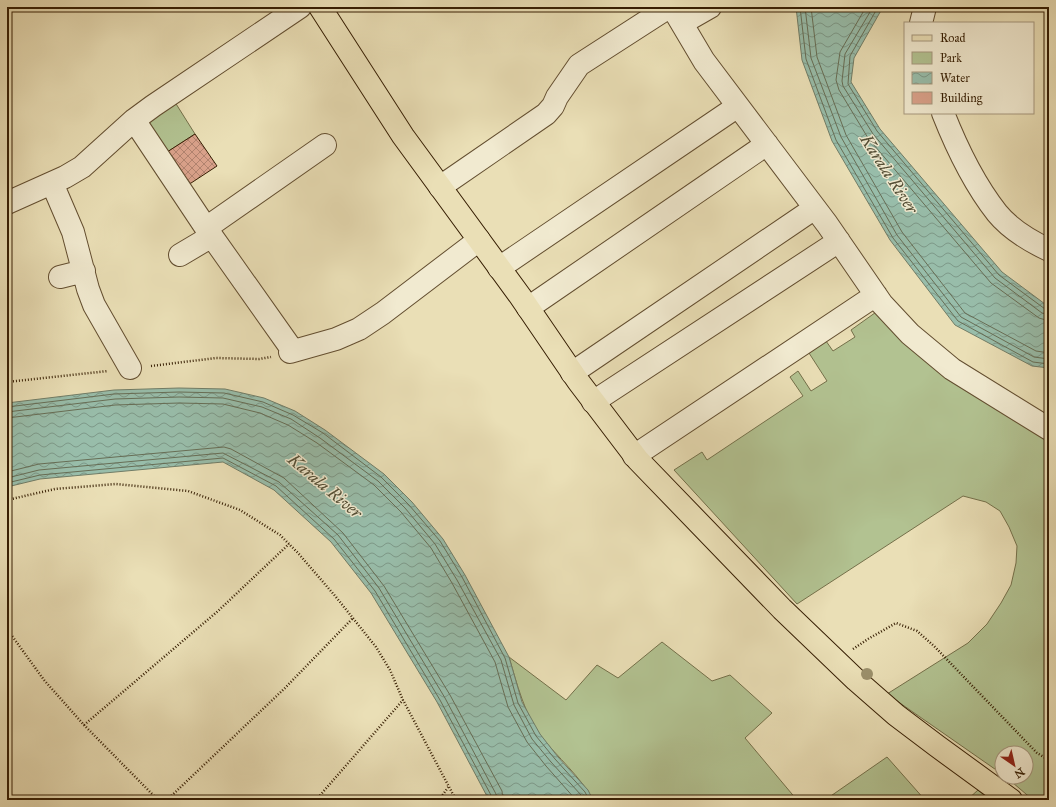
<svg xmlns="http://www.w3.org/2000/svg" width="1056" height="807" font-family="'IM FELL Great Primer',serif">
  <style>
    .green { fill: #b2c291; stroke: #74704a }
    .water { fill: url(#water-waves); stroke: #717d67 }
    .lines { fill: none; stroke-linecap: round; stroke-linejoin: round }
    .shore { stroke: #676e56; stroke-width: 1 }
    .building { fill: url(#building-cross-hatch); stroke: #361e03 }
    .minor-casing { stroke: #634e30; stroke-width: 24 }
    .major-casing { stroke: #361e03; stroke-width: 24 }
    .path { stroke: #361e03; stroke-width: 2.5; stroke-dasharray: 1 2; stroke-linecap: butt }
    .minor { stroke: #f1ead0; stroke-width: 22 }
    .major { stroke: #eadfb6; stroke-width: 22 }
    .tree { fill: #9b906b }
    .labels { text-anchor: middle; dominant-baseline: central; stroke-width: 3; stroke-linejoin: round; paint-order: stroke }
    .water-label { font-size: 17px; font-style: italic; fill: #534e35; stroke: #f1ead0 }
  </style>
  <defs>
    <pattern id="water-waves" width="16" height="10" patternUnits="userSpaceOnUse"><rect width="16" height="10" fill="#98bdaa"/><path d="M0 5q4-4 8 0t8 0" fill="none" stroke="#7d9988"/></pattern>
    <pattern id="building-cross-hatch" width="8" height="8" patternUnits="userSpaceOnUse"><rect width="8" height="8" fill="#d9a18a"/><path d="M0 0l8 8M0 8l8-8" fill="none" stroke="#b1836f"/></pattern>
  </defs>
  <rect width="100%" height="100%" fill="#eadfb6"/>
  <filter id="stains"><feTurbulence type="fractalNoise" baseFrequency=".005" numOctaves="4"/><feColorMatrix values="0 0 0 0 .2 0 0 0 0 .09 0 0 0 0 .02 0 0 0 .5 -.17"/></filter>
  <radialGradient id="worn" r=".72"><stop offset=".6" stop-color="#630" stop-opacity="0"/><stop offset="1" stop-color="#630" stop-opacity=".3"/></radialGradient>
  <path class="green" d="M173 99 195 134 164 154 145 121Z
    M879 310 1049 435V800H1033L1006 777H1026V753H1002V774L887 694 968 643 987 624 1001 603 1011 585 1016 563 1017 546 1009 527 1000 511 986 502 963 496 797 604 674 470 702 452 707 460 803 396 790 377 798 371 811 391 827 381 809 353 826 341 833 351 855 337 851 330Z
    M662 642 712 681 730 675 772 713 745 738 797 800H593C581 777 557 757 541 736 524 713 517 684 509 657L566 700 597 665 618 678Z
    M887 757 925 800H825Z
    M978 790 990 800H967Z"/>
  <path class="water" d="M796 7H883L854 58 851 82 880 129 1002 272 1049 307V368L1032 366 955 325 890 240 832 141 802 60Z
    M179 388 225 389 264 398 295 411 325 430 384 474 412 502 443 539 465 575 509 657 522 702 540 734 558 757 588 790 593 800H489L437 702 371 593 331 542 274 490 223 462 40 479 7 487V403L114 390Z"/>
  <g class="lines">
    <path class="shore" d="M800 7 806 59 836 140 893 238 958 321 1033 362 1049 364
      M805 7 811 58 841 137 897 235 961 317 1034 357 1049 359
      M811 7 817 57 846 135 902 232 965 313 1036 351 1049 353
      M866 7 840 52 836 80 839 90 868 138 991 283 1039 318 1049 321
      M873 7 845 54 842 81 843 86 873 134 995 278 1042 313 1049 315
      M878 7 850 56 848 84 877 131 999 275 1045 309H1049
      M7 407 114 394 179 392 224 393 263 402 293 415 323 433 381 477 409 505 440 541 462 577 505 658 518 703 536 736 555 759 585 792 589 800
      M7 412 115 399 179 397 223 398 262 407 291 419 320 438 378 481 405 508 435 544 457 580 501 660 514 705 532 739 551 762 581 795 583 800
      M7 418 115 405 179 403 223 404 260 413 288 425 317 443 374 485 401 512 431 548 452 583 495 662 508 707 527 742 546 766 576 800
      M7 472 39 464 224 447 231 449 284 478 343 533 384 586 450 695 502 791 503 800
      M7 478 39 470 223 453 279 482 338 535 379 588 445 698 496 794 497 800
      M7 483 40 475 223 458 276 486 334 539 375 591 440 700 492 797V800"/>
  </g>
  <path class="building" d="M195 134 217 166 185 187 164 154Z"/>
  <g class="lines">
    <defs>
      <path id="minor" d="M672 7 704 61 827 224 882 304 910 334 952 369 1049 429
        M682 23 710 7
        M921 23 925 7
        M943 113C956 146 975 185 997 213 1010 229 1030 241 1049 250
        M134 120 206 228 293 351
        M52 183 73 232 88 289 94 305 130 368
        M440 187 546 114 553 106 557 97 579 65 669 7
        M7 203 65 177 82 167 134 120 153 106 300 7
        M206 228 325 145
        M180 255 212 236
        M499 268 738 106
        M60 277 84 271
        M528 308 767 144
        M290 352 336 339 359 329 383 313 479 240
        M572 373 815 208
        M593 402 839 241
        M634 456 876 295"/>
      <path id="major" d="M320 7 403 136 520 296 578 381 638 460 782 609 856 680 896 715 937 746 1011 800"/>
    </defs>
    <use href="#minor" class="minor-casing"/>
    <use href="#major" class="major-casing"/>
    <path class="path" d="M151 366 216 358 259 359 271 357
      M7 382 108 371
      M7 500 55 489 116 484 188 491 240 510 280 535 298 553 336 597 376 647 390 670 403 700 456 800
      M7 629 44 680 84 725 158 800
      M853 649 868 639 896 623 917 631 934 646 1037 753 1049 760
      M84 725 218 611 289 544
      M167 800 285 688 353 618
      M316 800 403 700
      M439 800 449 786"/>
    <use href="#minor" class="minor"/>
    <use href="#major" class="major"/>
  </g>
  <circle class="tree" cx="867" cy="674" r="6"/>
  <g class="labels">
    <g class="water-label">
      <text transform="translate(889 174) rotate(57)">Karala River</text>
      <text transform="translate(325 486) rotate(40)">Karala River</text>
    </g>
  </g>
  <rect width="1056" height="807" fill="none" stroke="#eadfb6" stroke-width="24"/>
  <rect x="8" y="8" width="1040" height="791" fill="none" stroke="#361e03" stroke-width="2"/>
  <rect x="12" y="12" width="1032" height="783" fill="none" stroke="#361e03"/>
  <rect x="904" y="22" width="130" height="92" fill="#f1ead0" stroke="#a6987e"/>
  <rect x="912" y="35" width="20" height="6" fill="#eadfb6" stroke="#a6987e"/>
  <text x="940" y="42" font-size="12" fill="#361e03">Road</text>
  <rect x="912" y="52" width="20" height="12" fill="#b2c291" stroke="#a6987e"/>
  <text x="940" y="62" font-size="12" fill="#361e03">Park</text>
  <rect x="912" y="72" width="20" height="12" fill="url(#water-waves)" stroke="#a6987e"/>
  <text x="940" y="82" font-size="12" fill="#361e03">Water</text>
  <rect x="912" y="92" width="20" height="12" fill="#d9a18a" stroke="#a6987e"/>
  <text x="940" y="102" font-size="12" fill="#361e03">Building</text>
  <g transform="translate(1014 765) rotate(146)"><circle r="19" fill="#f1ead0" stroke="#a6987e"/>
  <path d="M0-3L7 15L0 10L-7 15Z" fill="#8f2418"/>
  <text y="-6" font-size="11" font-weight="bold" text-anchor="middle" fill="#361e03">N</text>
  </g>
  <rect width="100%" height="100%" filter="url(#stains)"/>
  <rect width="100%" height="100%" fill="url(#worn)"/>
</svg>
